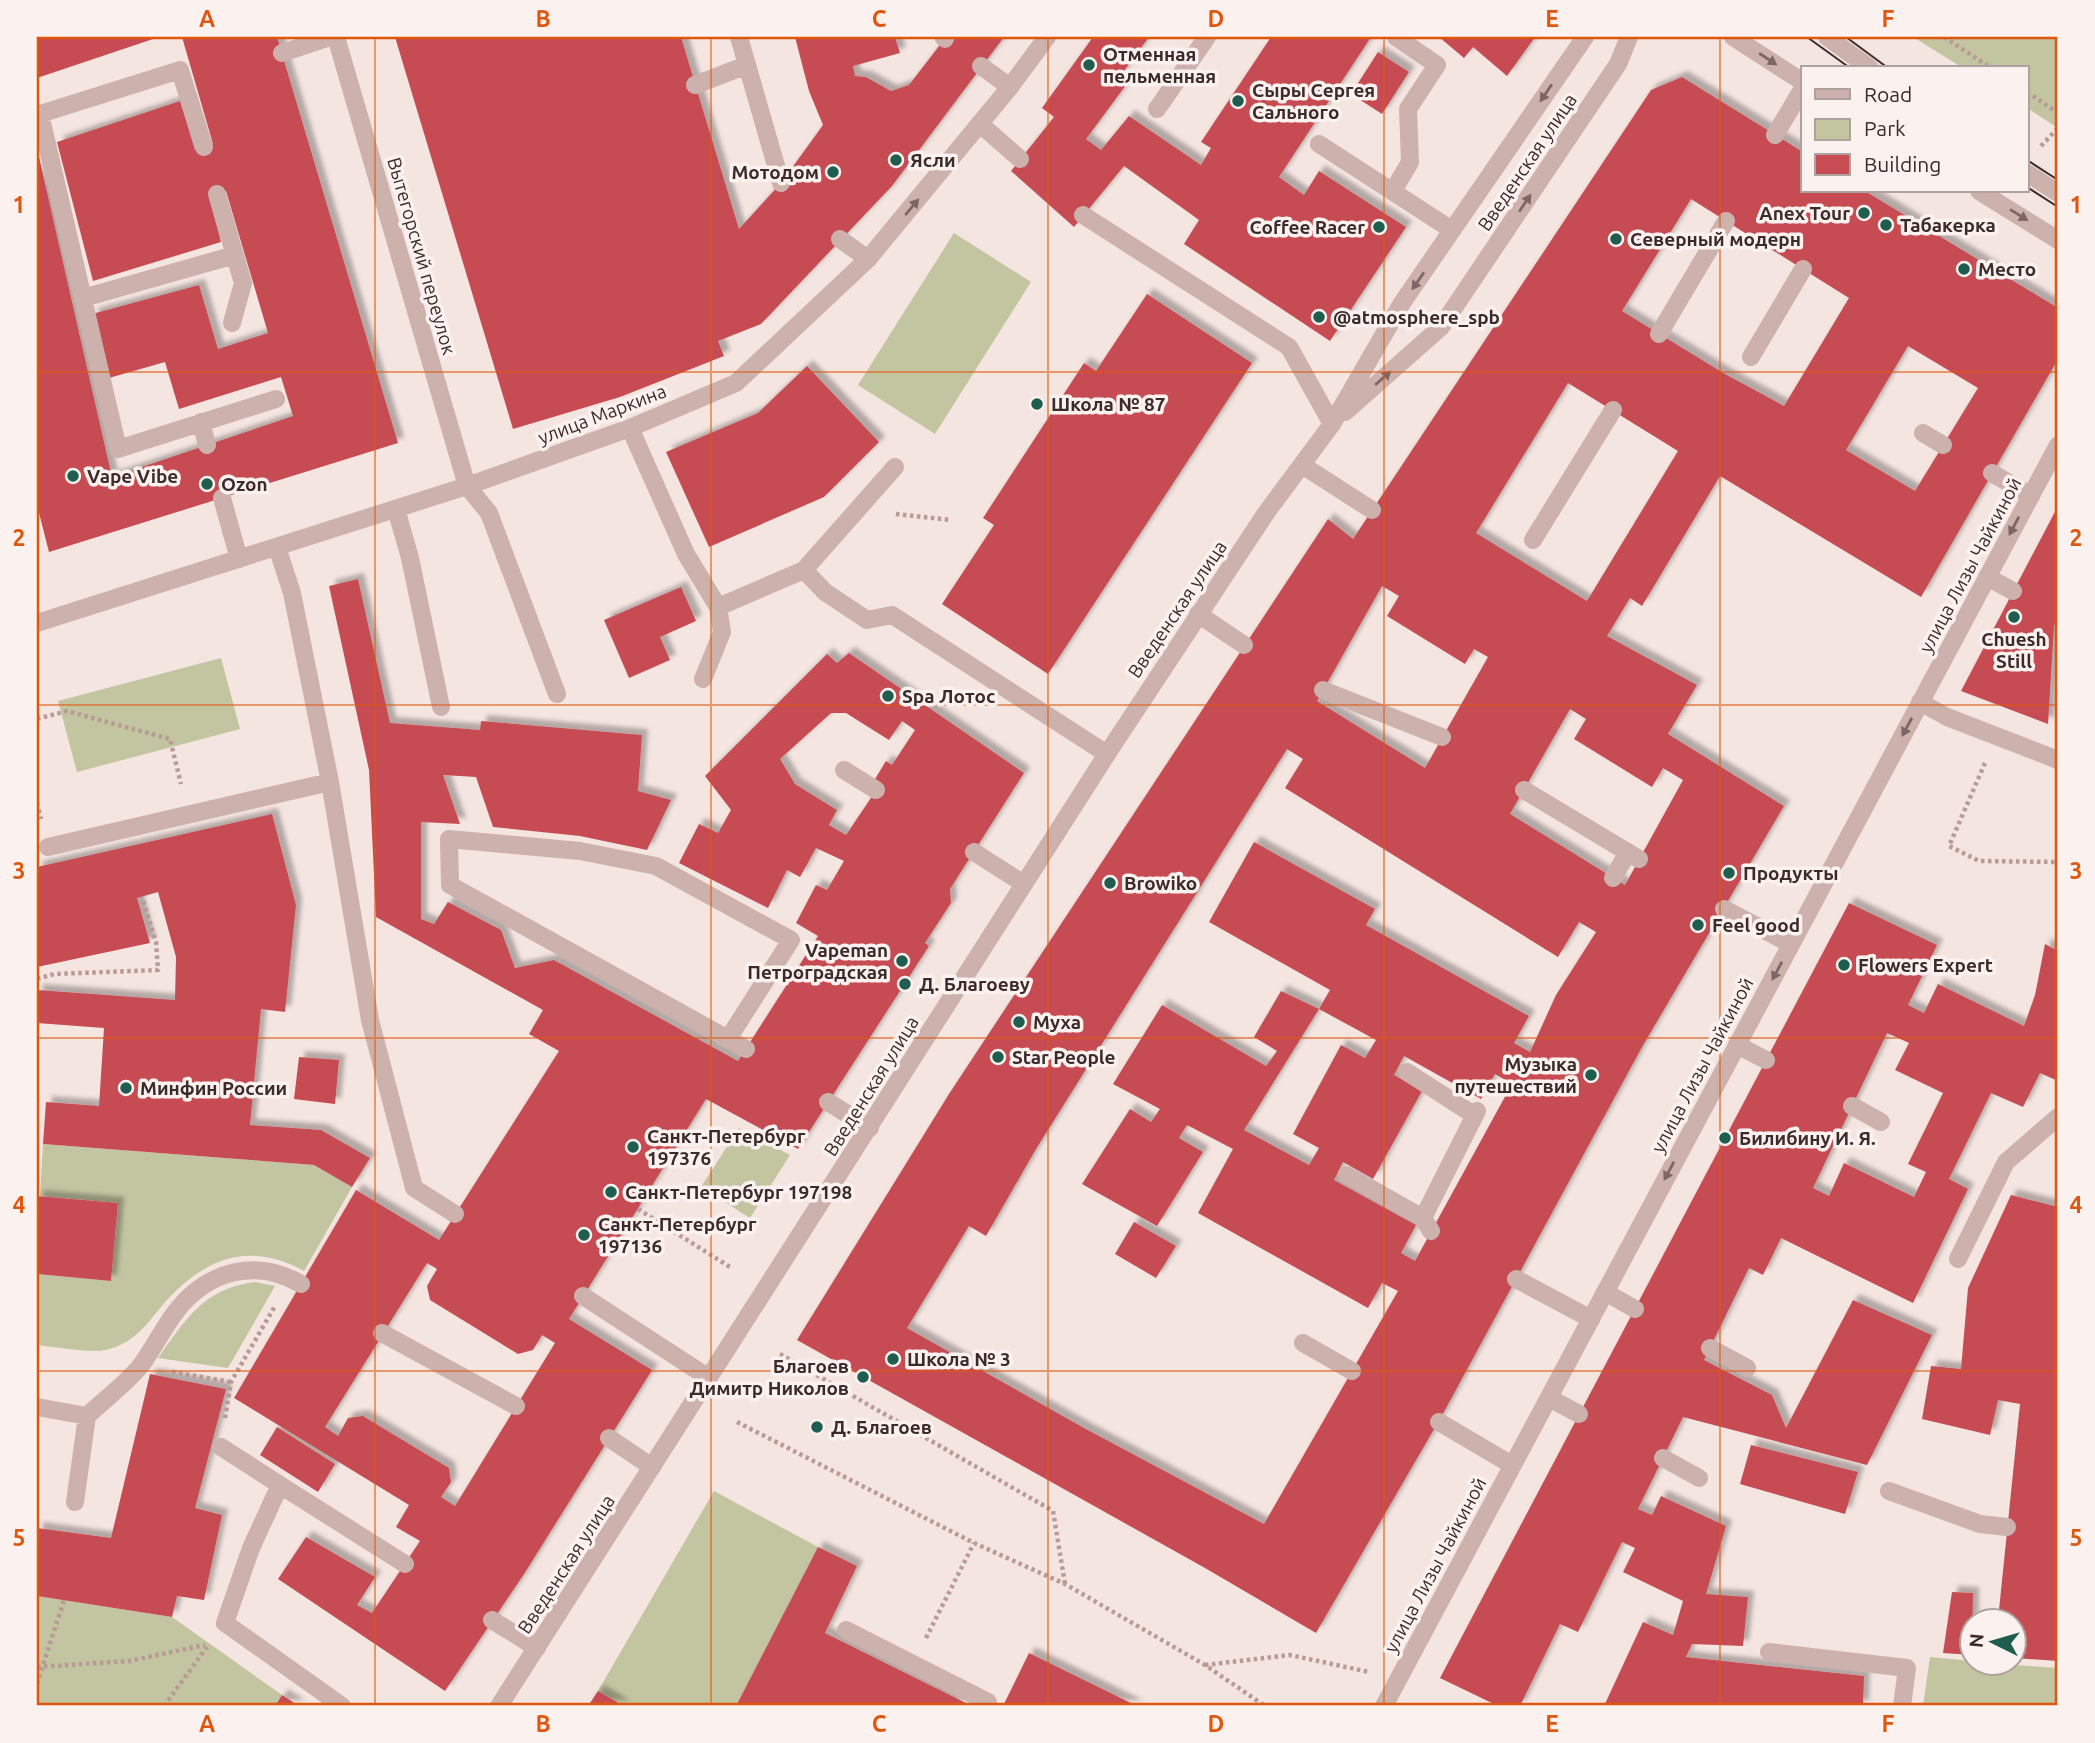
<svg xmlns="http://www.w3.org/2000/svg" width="2095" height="1743" font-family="Ubuntu,sans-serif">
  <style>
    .green { fill: #c3c4a0 }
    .building { fill: #c74c53; fill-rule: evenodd; filter: url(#shadow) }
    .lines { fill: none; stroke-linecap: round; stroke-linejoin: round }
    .path { stroke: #b99a96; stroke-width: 4.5; stroke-dasharray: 3.5 3.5; stroke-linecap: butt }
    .service { stroke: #cdb1ac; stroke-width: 18 }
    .minor { stroke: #cdb1ac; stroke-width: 18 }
    .tertiary { stroke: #cdb1ac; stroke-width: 18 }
    .tram { stroke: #3b2b2b; stroke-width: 2 }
    .oneway { fill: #7d6765 }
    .grid { fill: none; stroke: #df570e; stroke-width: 2; stroke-opacity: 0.55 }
    .poi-dot { fill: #1f5d4f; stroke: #fbf1ee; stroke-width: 2.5 }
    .labels { text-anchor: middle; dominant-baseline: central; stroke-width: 7; stroke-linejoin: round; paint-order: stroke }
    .poi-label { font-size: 19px; font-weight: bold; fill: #3b2b2b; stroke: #fbf1ee; text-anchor: start }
    .street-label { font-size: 19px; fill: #3b2b2b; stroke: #fbf1ee }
    .neatline { fill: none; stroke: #df570e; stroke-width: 2.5 }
    .grid-label { font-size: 23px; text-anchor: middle; font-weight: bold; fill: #df570e }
  </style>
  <defs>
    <filter id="shadow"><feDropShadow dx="6" dy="-6" stdDeviation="2" flood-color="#0004"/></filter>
  </defs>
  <rect width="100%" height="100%" fill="#f4e5e1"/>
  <path class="green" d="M1913 37H2058V128L2027 108V68H1963Z
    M954 233 1031 282 935 434 858 385Z
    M221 658 240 729 77 772 58 701Z
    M739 1128 790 1155 750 1218 701 1187Z
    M43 1144 314 1165 352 1187 304 1271C250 1242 208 1256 167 1300 148 1321 138 1342 106 1350 91 1353 54 1347 37 1345V1274L111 1281 118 1203 40 1196Z
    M255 1282 275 1286 228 1368 158 1358C186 1319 204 1288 255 1282Z
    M714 1491 818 1547 736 1706H624L598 1691Z
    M37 1596 172 1617 282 1695 275 1706H37Z
    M1930 1657 1972 1661V1662L2058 1668V1706H1923Z"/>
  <path class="building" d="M37 37H159L37 78Z
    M182 37H277L398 443 49 552 37 505V148L112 477 293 416 281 377 179 409 165 362 109 378 92 314 199 285 218 349 268 333 226 191 209 197 221 242 93 281 57 142 180 101 195 150 213 144Z
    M395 37H681L739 229 781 183 823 125 809 91 795 37H895L900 53 853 66 855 76 866 77 891 91 909 85 946 37H1004L892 186 761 324 718 341 724 356 620 397 513 429Z
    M1093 37H1149L1118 79 1126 85 1086 139 1101 150 1129 116 1201 165 1211 148 1201 142 1271 37H1371L1279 177 1304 195 1319 171 1406 227 1330 341 1184 244 1199 220 1124 166 1074 227 1011 171 1054 117 1042 108Z
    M1439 37H1535L1507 76 1473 47 1464 58Z
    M1378 52 1409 72 1382 114 1351 94Z
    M1682 77 1803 152V191H1865L2058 308V359L1921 597 1720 476 1642 606 1630 598 1607 636 1697 685 1668 734 1784 806 1642 1047 1445 1410 1316 1633 1205 1568 797 1340 949 1094 1328 519 1353 539 1651 90ZM1691 199 1849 298 1784 406 1725 374 1622 311ZM1908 346 1978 388 1915 491 1846 450ZM1568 383 1678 451 1587 601 1476 533ZM1382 586 1399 596 1387 616 1465 664 1474 649 1488 657 1425 768 1317 701ZM1570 709 1586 719 1574 739 1652 787 1663 768 1683 780 1625 885 1510 814ZM1287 749 1303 759 1285 788 1558 957 1579 922 1596 932 1556 995 1530 1052 1514 1043 1529 1016 1366 925 1375 909 1254 842 1209 922 1330 990 1319 1009 1281 991 1254 1037 1277 1051 1266 1066 1162 1005 1113 1084 1160 1109 1151 1122 1130 1109 1082 1184 1157 1226 1203 1152 1179 1138 1187 1125 1233 1149 1198 1213 1368 1308 1382 1283 1398 1291 1264 1524 1084 1428 907 1328 969 1226 986 1236 1036 1149ZM1319 1009 1376 1040 1365 1058 1341 1045 1293 1134 1319 1148 1309 1165 1244 1130ZM1404 1056 1481 1099 1495 1074 1512 1084 1415 1261 1401 1253 1416 1225 1334 1180 1343 1162 1373 1179 1422 1091 1394 1075Z
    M1147 294 1252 363 1048 674 942 604 994 525 983 518 1084 363 1096 371Z
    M807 366 879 442 824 497 709 547 666 452 758 413Z
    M2058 506V616L2054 626 2048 724 1961 691Z
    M358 579 390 723 480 730 481 721 642 735 638 791 671 800 647 850 580 836 493 827 476 777 443 775 460 824 421 822V919L434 924 448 902 501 930 515 968 554 960 738 1061 818 936 796 923 816 885 827 890 844 861 816 848 800 877 787 870 768 908 679 863 699 824 718 833 731 810 705 776 827 654 837 663 849 653 1024 773 950 889 951 903 925 943 929 946 798 1149 706 1099 569 1319 652 1370 524 1574 445 1691 278 1579 306 1537 375 1577 357 1605 372 1613 420 1541 396 1527 409 1505 234 1398 356 1190 439 1240 559 1051 529 1034 543 1010 376 917 369 770 329 586ZM831 713H846L889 740 902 721 915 730 892 765 886 761 875 779 881 783 846 835 829 825 837 810 795 784 780 759ZM427 1263 437 1269 427 1286 430 1300 518 1354 533 1350 542 1335 555 1343 455 1506 441 1497 451 1482 449 1468 363 1416 348 1418 338 1436 325 1427Z
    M681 587 696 621 660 637 670 660 629 678 604 620Z
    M272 814 296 905 285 1012 261 1009 250 1125 321 1130 370 1158 352 1187 314 1165 43 1144 46 1102 99 1106 104 1028 37 1023V990L175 1000 176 957 158 892 137 898 150 943 37 967V867Z
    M1849 903 1937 945 1908 1005 1924 1013 1938 984 2024 1026 2035 995 2045 944 2058 951V1081L2040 1073 2023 1107 1991 1093 1949 1179 1968 1189 1913 1303 1781 1238 1763 1275 1749 1268 1704 1360 1772 1395 1786 1428 1853 1300 1932 1335 1867 1465 1683 1417 1638 1509 1652 1515 1661 1496 1726 1526 1706 1594 1748 1597 1743 1646 1692 1644 1686 1657 1864 1676 1863 1706H1604L1643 1622 1673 1635 1683 1601 1623 1572 1635 1548 1622 1542 1578 1632 1560 1624 1520 1706H1498L1440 1678ZM1887 1033 1909 1043 1895 1070 1943 1093 1908 1164 1926 1172 1914 1197 1844 1163 1829 1196 1813 1188Z
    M299 1057 339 1060 335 1104 294 1099Z
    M2011 1195 2058 1207V1661L2014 1658V1620H1998L2020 1404 1998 1400 1990 1435 1922 1419 1931 1366 1961 1369 1968 1288Z
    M37 1196 118 1203 111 1281 37 1274Z
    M1134 1222 1176 1246 1156 1278 1115 1254Z
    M150 1374 226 1389 195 1508 222 1515 204 1600 177 1596 172 1617 37 1596V1528L111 1538Z
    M277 1427 335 1464 318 1492 260 1455Z
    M1751 1445 1858 1472 1845 1514 1740 1484Z
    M818 1547 857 1566 825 1633 972 1706H792L788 1704 787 1706H736Z
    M1952 1592 1973 1593 1972 1655 1943 1653Z
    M1029 1653 1137 1706H1003Z
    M598 1691 624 1706H588Z
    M282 1695 299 1706H275Z"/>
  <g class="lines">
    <path class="path" d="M1944 37 1991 68
      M2027 92 2058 113
      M2041 146 2058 128
      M896 514 951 520
      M37 719 67 711 170 739 181 784
      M1985 763 1949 846 1979 861 2058 862
      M37 803 41 819
      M37 979 54 974 158 970 156 942 142 897
      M638 1209 730 1267
      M780 1354 1053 1511 1065 1584
      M172 1372 231 1382
      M225 1418 231 1382 275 1306
      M737 1422 974 1543 1065 1584 1205 1665 1265 1706
      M926 1638 974 1543
      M1205 1665 1290 1655 1369 1672
      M37 1667 129 1661 205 1645
      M37 1684 64 1600
      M164 1706 207 1647"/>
    <path class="service" d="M739 37 781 183
      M943 37 945 39
      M1827 37 1870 68
      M282 53 330 37
      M981 66 1010 87
      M695 85 747 65
      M1157 109 1207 37
      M980 124 1020 159
      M1775 135 1803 88
      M1319 144 1452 230
      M204 147 180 70 40 114 118 449 276 399
      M2027 173 2058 193
      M1393 191 1410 162 1408 109 1437 65 1396 37
      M217 194 243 283 232 323
      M1083 215 1289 347 1332 424
      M840 239 868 259
      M83 298 235 255
      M1659 334 1726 221
      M1751 357 1803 269
      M201 422 207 445
      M630 428 686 554 718 607 722 632 703 679
      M1923 433 1943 445
      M1302 465 1372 510
      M1992 473 2031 496
      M467 486 489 513 557 694
      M222 498 239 559
      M396 509 410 558 441 707
      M1533 540 1613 410
      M804 570 825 592 867 620 892 615 1107 754
      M1987 577 2013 591
      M718 607 804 570 895 467
      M1198 614 1244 645
      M1323 690 1442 737
      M1920 702 1947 717 2058 760
      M844 770 876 790
      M330 782 370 1020 414 1188 455 1214
      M1524 790 1639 859
      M48 847 330 782 292 593 277 547
      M974 852 1024 884
      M1613 878 1628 852
      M1724 909 1791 944
      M728 1039 791 940 656 866 580 851 449 839 450 885 746 1049
      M1737 1045 1766 1060
      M1407 1072 1474 1115
      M828 1102 870 1128
      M1852 1106 1881 1122
      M1347 1175 1423 1218 1431 1231
      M1423 1218 1477 1111
      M1958 1259 2006 1162 2058 1117
      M1516 1279 1591 1319
      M1605 1292 1635 1309
      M583 1296 709 1378
      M382 1333 516 1406
      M1303 1343 1352 1371
      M1710 1348 1747 1368
      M1549 1398 1579 1414
      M37 1407 87 1416 75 1502
      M87 1416C105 1399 127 1383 142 1364 154 1347 164 1327 177 1310 209 1270 257 1258 301 1284
      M1439 1422 1512 1465
      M609 1438 652 1467
      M221 1447 280 1485
      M1663 1458 1699 1478
      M1889 1491 1980 1524 2007 1527
      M492 1620 537 1648
      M846 1630 988 1702 986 1706
      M1769 1652 1907 1668 1902 1706
      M342 1706 225 1623 251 1548 280 1485 405 1564"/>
    <path class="minor" d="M336 37 467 486
      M37 623 467 486 630 428 736 383 868 259 1010 87 1047 37
      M1384 1706 2058 445"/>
    <path class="tertiary" d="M1733 37 1803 82
      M1979 191 2058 240
      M1345 412 1441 327 1618 64 1629 37
      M499 1706 1107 754 1266 513 1332 424 1402 303 1585 37"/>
    <path class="tram" d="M1807 37 1850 68
      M1846 37 1888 68
      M2027 160 2058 180
      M2027 187 2058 207"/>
  </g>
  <defs><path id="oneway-solid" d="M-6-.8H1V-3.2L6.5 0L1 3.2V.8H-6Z" transform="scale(1.75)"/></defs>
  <g class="oneway">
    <use href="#oneway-solid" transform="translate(1768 59) rotate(33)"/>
    <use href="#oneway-solid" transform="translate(1546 93) rotate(124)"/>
    <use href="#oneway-solid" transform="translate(1525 203) rotate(-56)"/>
    <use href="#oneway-solid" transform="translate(912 207) rotate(-50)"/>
    <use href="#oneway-solid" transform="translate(2019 215) rotate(32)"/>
    <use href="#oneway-solid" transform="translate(1418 281) rotate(125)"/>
    <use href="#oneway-solid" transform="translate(1383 378) rotate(-42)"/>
    <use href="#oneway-solid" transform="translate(2014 526) rotate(118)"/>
    <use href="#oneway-solid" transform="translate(1907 727) rotate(118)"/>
    <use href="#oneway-solid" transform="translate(1777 971) rotate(118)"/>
    <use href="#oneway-solid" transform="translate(1669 1171) rotate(118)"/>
  </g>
  <path class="grid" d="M375 37V1706M711 37V1706M1048 37V1706M1384 37V1706M1720 37V1706M37 372H2058M37 705H2058M37 1038H2058M37 1371H2058"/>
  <g class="poi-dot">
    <circle cx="1089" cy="65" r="7"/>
    <circle cx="1238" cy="101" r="7"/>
    <circle cx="896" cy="160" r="7"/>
    <circle cx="833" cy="172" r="7"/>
    <circle cx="1864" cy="213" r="7"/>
    <circle cx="1886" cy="225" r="7"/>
    <circle cx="1379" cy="227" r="7"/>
    <circle cx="1616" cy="239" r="7"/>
    <circle cx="1964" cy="269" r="7"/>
    <circle cx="1319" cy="317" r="7"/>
    <circle cx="1037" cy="404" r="7"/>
    <circle cx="73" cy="476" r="7"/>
    <circle cx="207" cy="484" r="7"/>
    <circle cx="2014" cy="617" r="7"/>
    <circle cx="888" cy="696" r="7"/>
    <circle cx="1729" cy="873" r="7"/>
    <circle cx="1110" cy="883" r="7"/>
    <circle cx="1698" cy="925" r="7"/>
    <circle cx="902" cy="961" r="7"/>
    <circle cx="1844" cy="965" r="7"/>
    <circle cx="905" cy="984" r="7"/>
    <circle cx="1019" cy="1022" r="7"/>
    <circle cx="998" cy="1057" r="7"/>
    <circle cx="1591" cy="1075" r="7"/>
    <circle cx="126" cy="1088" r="7"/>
    <circle cx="1725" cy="1138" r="7"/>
    <circle cx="633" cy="1147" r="7"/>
    <circle cx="611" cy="1192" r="7"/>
    <circle cx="584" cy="1235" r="7"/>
    <circle cx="893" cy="1359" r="7"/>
    <circle cx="863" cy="1377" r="7"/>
    <circle cx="817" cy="1427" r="7"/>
  </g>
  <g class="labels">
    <g class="poi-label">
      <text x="1103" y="54">Отменная<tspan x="1103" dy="22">пельменная</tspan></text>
      <text x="1252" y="90">Сыры Сергея<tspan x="1252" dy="22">Сального</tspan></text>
      <text x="910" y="160">Ясли</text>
      <text x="819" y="172" text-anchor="end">Мотодом</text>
      <text x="1850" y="213" text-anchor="end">Anex Tour</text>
      <text x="1900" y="225">Табакерка</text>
      <text x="1365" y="227" text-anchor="end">Coffee Racer</text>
      <text x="1630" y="239">Северный модерн</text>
      <text x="1978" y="269">Место</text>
      <text x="1333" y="317">@atmosphere_spb</text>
      <text x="1051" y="404">Школа № 87</text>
      <text x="87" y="476">Vape Vibe</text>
      <text x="221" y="484">Ozon</text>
      <text x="2014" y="639" text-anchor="middle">Chuesh<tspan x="2014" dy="22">Still</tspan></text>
      <text x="902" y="696">Spa Лотос</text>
      <text x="1743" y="873">Продукты</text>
      <text x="1124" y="883">Browiko</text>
      <text x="1712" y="925">Feel good</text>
      <text x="888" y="950" text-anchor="end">Vapeman<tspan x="888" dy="22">Петроградская</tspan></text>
      <text x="1858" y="965">Flowers Expert</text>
      <text x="919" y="984">Д. Благоеву</text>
      <text x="1033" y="1022">Муха</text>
      <text x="1012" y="1057">Star People</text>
      <text x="1577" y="1064" text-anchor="end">Музыка<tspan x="1577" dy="22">путешествий</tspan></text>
      <text x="140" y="1088">Минфин России</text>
      <text x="647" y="1136">Санкт-Петербург<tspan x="647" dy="22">197376</tspan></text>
      <text x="1739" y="1138">Билибину И. Я.</text>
      <text x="625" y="1192">Санкт-Петербург 197198</text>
      <text x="598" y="1224">Санкт-Петербург<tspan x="598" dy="22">197136</tspan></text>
      <text x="907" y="1359">Школа № 3</text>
      <text x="849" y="1366" text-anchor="end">Благоев<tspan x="849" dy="22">Димитр Николов</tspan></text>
      <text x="831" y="1427">Д. Благоев</text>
    </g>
    <g class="street-label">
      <text transform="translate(1527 162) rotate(-56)">Введенская улица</text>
      <text transform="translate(422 256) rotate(74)">Вытегорский переулок</text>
      <text transform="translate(602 414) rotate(-21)">улица Маркина</text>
      <text transform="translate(1970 565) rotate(-62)">улица Лизы Чайкиной</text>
      <text transform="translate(1177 609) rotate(-56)">Введенская улица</text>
      <text transform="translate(1702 1065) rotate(-62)">улица Лизы Чайкиной</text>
      <text transform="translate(871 1086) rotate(-58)">Введенская улица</text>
      <text transform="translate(566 1564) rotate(-57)">Введенская улица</text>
      <text transform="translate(1435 1565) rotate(-62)">улица Лизы Чайкиной</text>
    </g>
  </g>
  <rect width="2095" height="1743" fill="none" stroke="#fbf1ee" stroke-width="77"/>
  <rect x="1801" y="66" width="228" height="126" fill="#fbf1ee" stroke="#aea2a0" stroke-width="2"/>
  <rect x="1815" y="89" width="35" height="10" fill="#cdb1ac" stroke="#aea2a0" stroke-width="2"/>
  <text x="1864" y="102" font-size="21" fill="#3b2b2b">Road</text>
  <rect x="1815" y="119" width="35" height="21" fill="#c3c4a0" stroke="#aea2a0" stroke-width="2"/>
  <text x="1864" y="136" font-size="21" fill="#3b2b2b">Park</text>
  <rect x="1815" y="154" width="35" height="21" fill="#c74c53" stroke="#aea2a0" stroke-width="2"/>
  <text x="1864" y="172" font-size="21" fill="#3b2b2b">Building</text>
  <g transform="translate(1993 1642) rotate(275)"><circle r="33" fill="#fbf1ee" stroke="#aea2a0" stroke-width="2"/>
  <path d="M0-5L12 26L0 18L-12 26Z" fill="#1f5d4f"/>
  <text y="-10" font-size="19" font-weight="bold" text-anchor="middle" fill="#3b2b2b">N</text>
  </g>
  <rect x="38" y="38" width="2018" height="1666" class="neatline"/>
  <g class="grid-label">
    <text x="207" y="27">A</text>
    <text x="543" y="27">B</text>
    <text x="879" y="27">C</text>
    <text x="1216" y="27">D</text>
    <text x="1552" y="27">E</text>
    <text x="1888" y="27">F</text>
    <text x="19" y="213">1</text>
    <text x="2076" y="213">1</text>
    <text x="19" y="546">2</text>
    <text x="2076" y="546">2</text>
    <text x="19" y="879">3</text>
    <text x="2076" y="879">3</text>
    <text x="19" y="1213">4</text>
    <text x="2076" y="1213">4</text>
    <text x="19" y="1546">5</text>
    <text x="2076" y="1546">5</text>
    <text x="207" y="1732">A</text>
    <text x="543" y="1732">B</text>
    <text x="879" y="1732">C</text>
    <text x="1216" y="1732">D</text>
    <text x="1552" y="1732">E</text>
    <text x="1888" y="1732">F</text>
  </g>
</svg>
